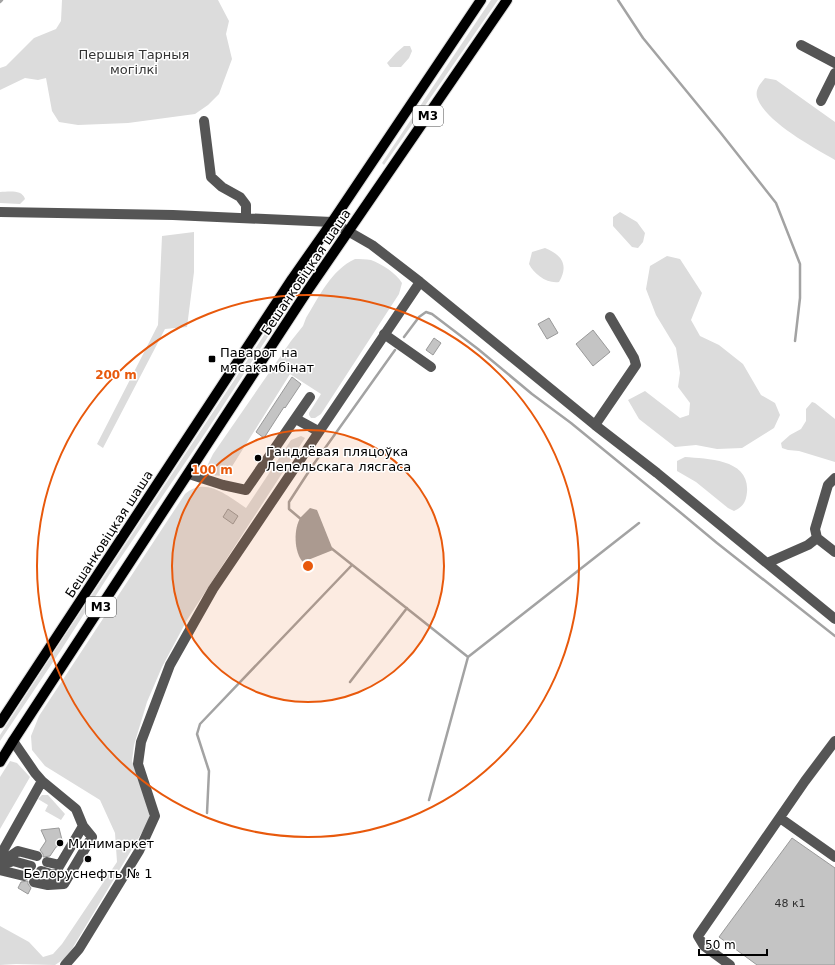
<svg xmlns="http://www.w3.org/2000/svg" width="835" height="965" font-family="'DejaVu Sans',sans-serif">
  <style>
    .green { fill: #dcdcdc }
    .water { fill: #a3a3a3 }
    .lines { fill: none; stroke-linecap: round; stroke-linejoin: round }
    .stream { stroke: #a3a3a3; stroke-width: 2.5 }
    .building { fill: #c4c4c4; stroke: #999 }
    .major-casing { stroke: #dbdbdb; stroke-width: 12 }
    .minor { stroke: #555; stroke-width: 10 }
    .major { stroke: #000; stroke-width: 10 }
    .ring { fill: none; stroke: #e8590c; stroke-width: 2 }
    .poi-dot { fill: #000; stroke: #fff; stroke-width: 1.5 }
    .labels { text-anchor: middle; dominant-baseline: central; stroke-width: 3; stroke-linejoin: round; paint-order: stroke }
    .number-label { font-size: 11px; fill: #313131 }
    .shield { fill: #fff; stroke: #4c4c4c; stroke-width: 1 }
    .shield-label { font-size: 12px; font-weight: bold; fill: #000 }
    .park-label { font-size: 13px; fill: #333; stroke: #fff }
    .street-label { font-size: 13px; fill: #000; stroke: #fff }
    .poi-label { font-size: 13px; fill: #000; stroke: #fff; text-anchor: start }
    .centre { fill: #e8590c; stroke: #fff; stroke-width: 2 }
    .ring-label { font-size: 12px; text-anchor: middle; font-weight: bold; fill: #e8590c; stroke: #fff; stroke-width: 3; stroke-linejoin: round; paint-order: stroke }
  </style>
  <rect width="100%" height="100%" fill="#fff"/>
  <path class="green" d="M62 0H218L229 21 226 34 232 59 219 94 208 105 195 114 128 123 78 125 59 122 52 111 46 78 38 80 25 78 0 90V68L6 66 34 38 56 29 61 21Z
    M491 0H498L384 165 382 163Z
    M404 46H410L412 51 409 58 401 67H390L387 63 396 53Z
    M765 78 776 80 835 122V160C814 148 764 121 757 97 755 89 761 83 765 78Z
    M0 192C8 192 22 189 25 199L20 204 0 203Z
    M620 212 637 222 645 233 643 242 638 248 632 247 613 226V217Z
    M194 232V272L187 327 165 329 103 448 97 444 158 325 162 236Z
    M545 248C562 255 569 265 559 282 547 284 534 274 529 264L532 252Z
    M667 256 680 259 702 293 691 320 700 336 719 345 743 364 761 395 775 403 780 415 774 428 742 448 717 449 696 445 675 447 639 419 628 400 645 391 680 418 689 415 690 403 678 387 680 373 676 348 656 315 646 289 650 266Z
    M355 259C360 259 366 259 371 260 382 264 396 273 402 283L399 294 321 414 315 418H311L309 415V413L321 394 290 374 226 476C216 475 211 478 206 468L213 454 291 341 303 326 306 318C319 297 331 270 355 259Z
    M292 293 295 295 208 429 109 575 61 650 0 741V735L58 646Z
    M812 402 815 403 835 419V462L799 451 788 450 782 448 781 443 790 435 801 429 806 421V409Z
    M301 436 305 438 187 620 162 667 147 702 134 745 132 761 151 810 147 824 72 949 64 959 55 965 16 964 0 965V926L29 942 43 957 53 954 62 944 117 862 115 833 100 800 45 766 32 750 31 736 39 716 185 494C205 476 228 496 246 508L291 440Z
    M685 457C708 459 750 459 747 492 746 502 743 507 734 511L728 508 696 482 677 471V461Z
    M10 761 17 763 30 777 0 829V777Z
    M42 795H48L65 814 61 820 45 811 48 805 38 799Z"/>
  <path class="water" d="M310 508 317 510 333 550 303 562C294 553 293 528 301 517 304 514 307 511 310 508Z"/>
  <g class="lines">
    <path class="stream" d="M618 0 643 38 720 132 776 203 800 264V298L795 341
      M0 2 2 0
      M404 337 419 317 426 312 432 314 478 349 532 394 571 423 681 513 717 543 835 636
      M302 520 289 509V502L313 465 395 350
      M331 548 468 657 429 800
      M468 657 639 523
      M350 682 407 608
      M207 813 209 771 197 734 200 724 352 565"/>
  </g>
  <path class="building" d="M549 318 558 333 547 339 538 324Z
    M593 330 610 352 593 366 576 344Z
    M434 338 441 343 433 355 426 350Z
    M292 377 301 384 285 408 284 407 264 438 256 432Z
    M228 509 238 516 233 524 223 517Z
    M59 828 63 844 56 847 50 856 43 857V854L40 850 46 841 41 830Z
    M792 838 835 868V965H757L719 937Z
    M28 881V884L31 888 28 894 18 888 21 882Z"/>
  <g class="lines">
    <defs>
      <path id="major" d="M0 723 292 279 332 222 481 0
        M0 762 13 741 308 290 507 0"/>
    </defs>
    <use href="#major" class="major-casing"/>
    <path class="minor" d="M801 45 835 63
      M821 101 835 73
      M204 121 211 177 222 187 240 197 246 205V218
      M0 212 173 215 332 222 372 245 420 282 595 425 657 473 835 619
      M384 334 431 367
      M296 419 318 431
      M595 425 636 365 634 358 610 317
      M189 474 223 485 246 490 310 397
      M835 478 828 485 815 529 817 538 835 552
      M767 563 808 545 817 538
      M13 741 35 773 42 781 76 809 83 826 48 885 34 882
      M780 818 835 857
      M0 856 42 781
      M47 862 60 865
      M0 863 18 851 37 856
      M2 865 13 861 31 866
      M0 870 24 876
      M41 871 54 875
      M48 885 64 884 92 837 83 826
      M65 965 79 949 139 851 155 816 138 764 141 742 170 665 213 589 420 282
      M730 965 704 946 698 936 805 781 835 741"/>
    <use href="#major" class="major"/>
  </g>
  <circle cx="308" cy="566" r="136" fill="#e8590c" fill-opacity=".12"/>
  <g class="ring">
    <circle cx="308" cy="566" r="136"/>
    <circle cx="308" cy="566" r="271"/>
  </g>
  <g class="poi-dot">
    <rect x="208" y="355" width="8" height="8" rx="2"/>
    <circle cx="258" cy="458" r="4"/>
    <circle cx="60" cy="843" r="4"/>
    <circle cx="88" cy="859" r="4"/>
  </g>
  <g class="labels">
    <g class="number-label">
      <text x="790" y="903">48 к1</text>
    </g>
    <g class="shield">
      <rect x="413" y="106" width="30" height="20" rx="3"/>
      <rect x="86" y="597" width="30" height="20" rx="3"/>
    </g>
    <g class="shield-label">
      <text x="428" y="116">М3</text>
      <text x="101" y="607">М3</text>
    </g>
    <g class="park-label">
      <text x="134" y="54">Першыя Тарныя<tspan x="134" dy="15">могілкі</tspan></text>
    </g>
    <g class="street-label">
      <text transform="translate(306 272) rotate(-56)">Бешанковіцкая шаша</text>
      <text transform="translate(109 534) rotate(-57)">Бешанковіцкая шаша</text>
    </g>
    <g class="poi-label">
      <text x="220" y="352">Паварот на<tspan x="220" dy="15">мясакамбінат</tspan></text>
      <text x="266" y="451">Гандлёвая пляцоўка<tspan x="266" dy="15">Лепельскага лясгаса</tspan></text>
      <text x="68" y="843">Минимаркет</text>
      <text x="88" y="873" text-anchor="middle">Белоруснефть № 1</text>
    </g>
  </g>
  <circle cx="308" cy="566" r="6" class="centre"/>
  <g class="ring-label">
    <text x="116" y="379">200 m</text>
    <text x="212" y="474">100 m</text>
  </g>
  <path d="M699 949v6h68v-6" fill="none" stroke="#000000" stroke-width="2"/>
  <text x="705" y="949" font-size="12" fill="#000000" stroke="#ffffff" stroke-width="3" paint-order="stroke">50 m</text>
</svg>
